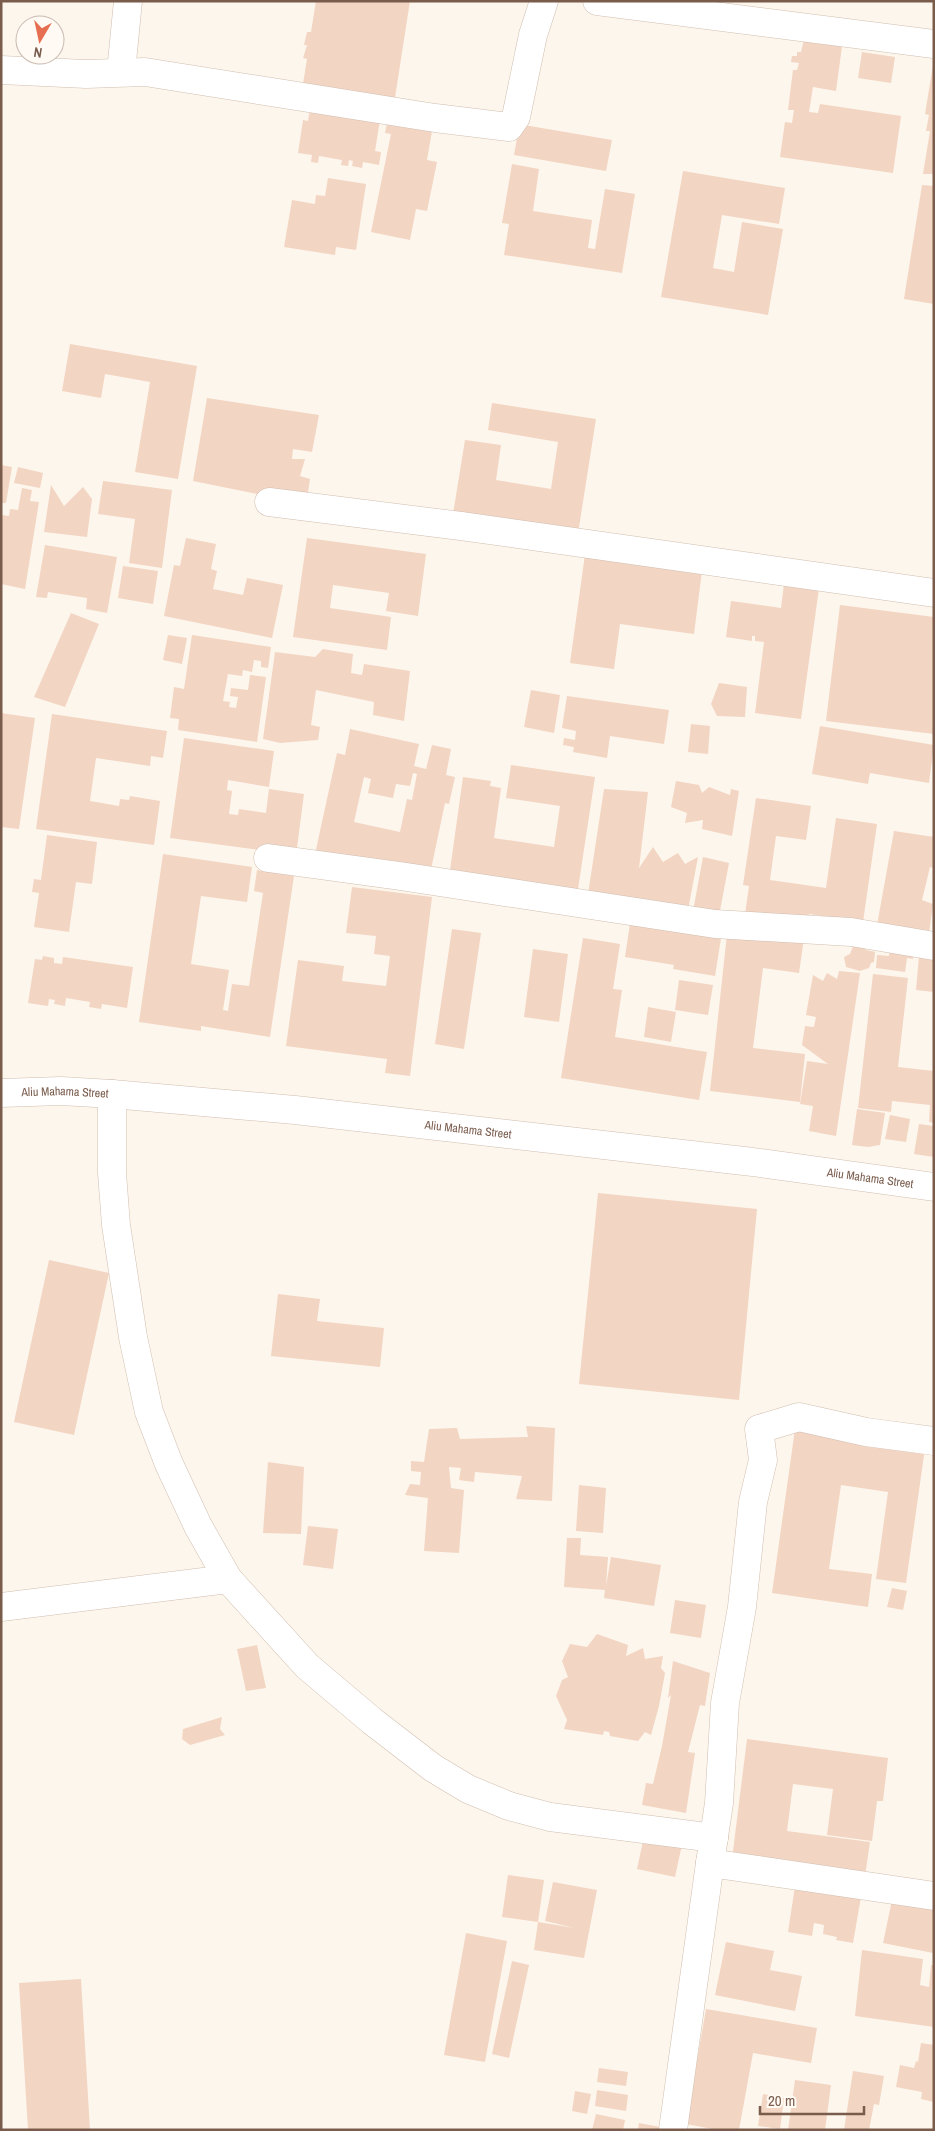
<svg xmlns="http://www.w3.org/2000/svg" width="935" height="2131" font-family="'Archivo Narrow',sans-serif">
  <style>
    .building { fill: #f3d5c3; fill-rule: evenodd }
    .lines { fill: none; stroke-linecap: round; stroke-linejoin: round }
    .minor-casing { stroke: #d1beb0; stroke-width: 29 }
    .minor { stroke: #fff; stroke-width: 28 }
    .labels { text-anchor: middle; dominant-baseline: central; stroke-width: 5; stroke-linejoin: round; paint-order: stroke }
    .street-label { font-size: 12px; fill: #7a5c4d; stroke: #fffaf3 }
  </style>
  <rect width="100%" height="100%" fill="#fdf6ec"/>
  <path class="building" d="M316 1H410L394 104 302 90 307 59 303 58 307 45H304L307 32H311Z
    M804 39H843L836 91 813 87 809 112 818 113 820 104 901 116 893 173 780 157 785 122 792 123 794 110H788L793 70H797L799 63 791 62 792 56H797V52H801Z
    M862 52 895 57 891 83 858 78Z
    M933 65 934 167 933 174H923L930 131H926L929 115 925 114Z
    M310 109 380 120 375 151 381 152 379 165 363 162 362 168 352 166 353 161 349 160 348 166 341 165 342 160 319 156 318 163 311 162 312 155 298 153 303 120 308 121Z
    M387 123 432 131 427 160 437 162 427 211 416 209 410 240 371 232 391 134 385 133Z
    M524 125 612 140 606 171 514 155 519 127Z
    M512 164 539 169 533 211 592 220 588 248 595 249 605 189 635 194 622 273 504 255 509 224 502 223Z
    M683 171 785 188 779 224 722 215 713 268 734 272 742 222 783 229 768 315 661 297Z
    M328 178 366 184 356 250 336 247 335 255 284 247 292 200 315 204 316 195 325 196Z
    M922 185 934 186V304L904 299Z
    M70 344 197 366 178 479 135 472 150 382 105 374 101 398 62 391Z
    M207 398 319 415 312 452 293 449 292 459H305L300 476 310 479 308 492 297 502 193 481Z
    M492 403 596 419 577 540 452 520 465 440 501 445 496 480 551 489 558 442 488 430Z
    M1 465 12 467 6 503H1Z
    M18 467 43 473 40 488 14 483Z
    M103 481 172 490 162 568 129 563 135 519 98 514Z
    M51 485 64 506 83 487 92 499 87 537 44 532Z
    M22 488 32 490 30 501 39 502 25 589 1 584V515L9 516 10 509 18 510Z
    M186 538 216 544 211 569 217 571 213 589 243 595 247 578 283 585 272 638 164 616 174 565 180 566Z
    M307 538 426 554 418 616 386 611 389 593 333 585 330 608 391 617 387 650 293 637Z
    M45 545 117 557 107 613 86 609 87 598 48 592 47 598 36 597Z
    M586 547 703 563 694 634 620 624 614 669 570 663Z
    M123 566 158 571 153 604 118 598Z
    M785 576 820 581 801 719 755 713 764 642 755 641V636H752V641L726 637 731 601 781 608Z
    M840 605 934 617V734L826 721Z
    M71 613 99 624 65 707 34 697Z
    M168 635 187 638 182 664 163 660Z
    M192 635 271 647 268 668 261 667V661L254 660 252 672 243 670 242 676 228 674 223 701 230 702 229 707 236 708 238 697 230 696 231 688 248 690 250 675 266 677 257 742 178 730 179 719 170 718 174 687 184 689Z
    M323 649 353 654 351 673 362 675 364 664 410 671 404 721 373 715 374 702 316 690 311 725 320 727 318 740 280 743 263 739 275 652 315 657Z
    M719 683 747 687 745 717 717 716 711 704Z
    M531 690 560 695 554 733 524 727Z
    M567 696 669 710 664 744 610 736 607 758 573 752 574 747 563 745 564 738 575 740 576 731 562 728Z
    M1 713 35 718 19 829 1 827Z
    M52 714 167 731 163 758 151 756 150 766 96 758 90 801 119 806 120 799 129 800 130 796 160 801 154 845 36 829Z
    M691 724 710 726 708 754 688 752Z
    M820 726 934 745 929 783 870 773 868 784 812 774Z
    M350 729 419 744 414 766 426 769 432 745 451 749 446 775 455 777 449 804 445 803 429 879 315 854 337 753 345 755ZM413 773 417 774 412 800 407 799 400 832 354 822 364 777 371 779 368 793 393 798 396 784 410 786Z
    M184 738 274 751 269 787 228 780 227 790 232 791 229 814 238 815 239 809 266 813 269 789 304 794 296 855 170 838Z
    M511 765 595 777 578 889 450 870 463 777 491 781 490 786 501 788 494 838 554 847 560 806 506 798Z
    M676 781 699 785 702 793 709 787 730 795 731 789 739 791 732 836 702 829 703 820 685 823 687 813 671 807Z
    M604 789 648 792 639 868 653 847 663 862 678 853 685 864 698 857 688 910 588 894Z
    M756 798 811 806 806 840 776 836 770 880 826 888 836 818 877 824 863 922 809 914 808 919 745 914 749 886 743 885Z
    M894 831 934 837V868L930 867 922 900 933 904 929 933 877 925Z
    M47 835 97 842 92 884 76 882 69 932 34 927 39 893 32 892 34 879 41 880Z
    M163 854 252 867 247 902 201 896 191 964 229 970 223 1010 228 1011 232 984 249 986 263 893 254 891 257 870 294 876 270 1037 201 1026V1031L139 1022Z
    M703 857 729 863 719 916 693 911Z
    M352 887 432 897 410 1076 385 1073 387 1059 286 1046 298 960 344 966 342 981 386 986 390 956 374 954 376 936 346 933Z
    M631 917 722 932 715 976 673 969 674 965 625 957Z
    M728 925 804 938 799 973 763 968 753 1048 805 1054 800 1102 710 1091Z
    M452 929 481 933 464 1049 435 1044Z
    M583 938 620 944 613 989 622 990 615 1037 707 1052 699 1100 561 1078Z
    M855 941 864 942 866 950 875 952 874 962 871 963 869 968 860 971 846 967 844 957 850 954Z
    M890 941 914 952 913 959 907 958 905 972 876 968 877 955 889 956Z
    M533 949 568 954 559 1022 524 1017Z
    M43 956 54 958V963L62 964 63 957 133 967 127 1008 102 1004 101 1009 89 1007 90 1002 66 998 65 1006 54 1004 55 1000 49 999 48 1006 28 1003 35 959 42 960Z
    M919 956 934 958V992L916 990Z
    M839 971 860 973 836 1136 809 1131 813 1106 800 1104 807 1061 828 1064 802 1045 805 1026 814 1027 816 1017 806 1015 813 975 823 981 827 973 837 979Z
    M873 974 908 978 898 1067 934 1071V1123L929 1122 930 1105 892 1101 891 1112 858 1108Z
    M679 980 713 985 708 1015 675 1010Z
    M648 1007 676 1012 671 1042 644 1037Z
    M857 1109 885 1113 880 1145 868 1147 852 1145Z
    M890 1115 910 1119 906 1142 885 1139Z
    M919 1124 934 1126V1157L914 1154Z
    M598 1193 757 1209 739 1400 579 1384Z
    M49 1260 109 1273 74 1435 14 1422Z
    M278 1294 320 1299 317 1321 384 1328 380 1367 271 1356Z
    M526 1426 555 1428 552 1501 516 1499 522 1476 475 1472 474 1482 459 1480 461 1468 449 1467 451 1488 464 1490 459 1553 424 1551 428 1498 405 1495 410 1484 420 1485 421 1472 411 1471V1461L424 1462 429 1429 457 1428 460 1439 528 1437Z
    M795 1429 925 1448 906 1583 876 1579 888 1492 841 1485 829 1569 872 1574 868 1607 772 1593Z
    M268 1462 304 1467 301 1534 263 1533Z
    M579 1485 606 1488 603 1533 576 1531Z
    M308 1526 338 1529 333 1569 303 1565Z
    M567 1538H581L580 1555 608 1557 606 1586 611 1557 661 1565 654 1606 604 1598 605 1590 564 1587Z
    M892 1588 907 1591 903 1610 887 1607Z
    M675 1600 706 1605 701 1638 670 1633Z
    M597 1634 628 1645 626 1656 643 1648 645 1659 663 1656 661 1668 665 1673 659 1706 651 1735 645 1732 638 1741 610 1736 609 1732 604 1731 603 1735 564 1729 567 1720 556 1696 562 1680 568 1677 562 1661 570 1644 587 1647Z
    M257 1645 266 1688 246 1691 237 1649Z
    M673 1661 710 1673 705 1706 700 1705 688 1752 695 1753 686 1813 642 1805 646 1783 653 1784 662 1746 671 1695 668 1698Z
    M222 1717 220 1729 225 1735 190 1745 182 1739 183 1729Z
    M747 1739 888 1758 883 1801H877L872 1841 827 1835 833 1789 793 1784 787 1831 870 1842 865 1876 732 1859Z
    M645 1832 683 1840 675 1877 637 1869Z
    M508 1875 544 1880 538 1922 502 1917Z
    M553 1882 597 1890 584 1958 534 1950 538 1922 575 1928 545 1921Z
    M795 1886 861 1897 853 1943 836 1940 837 1937 823 1934 824 1925 814 1923 812 1936 788 1932Z
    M892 1900 934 1909 933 1953 883 1943Z
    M466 1933 507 1941 485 2062 444 2055Z
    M726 1942 774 1951 770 1970 802 1976 795 2011 715 1995Z
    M862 1950 923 1959 920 1985 929 1987 931 1965H934V2027L855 2016Z
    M512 1961 529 1965 509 2058 492 2054Z
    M81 1979 90 2130H28L19 1983Z
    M706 2009 817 2028 811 2063 753 2053 739 2130H718L686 2124Z
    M921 2043 934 2045V2102L921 2099 922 2092 896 2087 900 2065 914 2068 916 2061 918 2062Z
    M599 2068 628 2072 626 2086 597 2082Z
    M853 2071 884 2076 879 2105 874 2104 869 2130H844Z
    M795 2080 831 2085 825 2130H788Z
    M597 2090 628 2095 626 2111 595 2106Z
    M575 2091 591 2094 587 2114 572 2111Z
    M763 2094 784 2098 780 2129 758 2126Z
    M596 2114 625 2120 623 2130H592Z
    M639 2123 671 2129V2130H638Z"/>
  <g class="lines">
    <defs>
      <g id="minor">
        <path d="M597 1 934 44"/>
        <path d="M1 70 86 74 145 72 435 118 509 127 516 117 533 35 544 1"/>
        <path d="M121 72 128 1"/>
        <path d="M269 502 461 526 934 593"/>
        <path d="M268 858 400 876 715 924 851 932 934 946"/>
        <path id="s1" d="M1 1093 61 1091 112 1094 295 1110 753 1162 934 1187"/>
        <path d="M112 1094V1173L116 1225 133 1337 149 1412 169 1464 198 1526 228 1579 307 1666 372 1721 433 1768 468 1789 509 1806 550 1817 714 1838"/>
        <path d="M1 1607 228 1579"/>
        <path d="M710 1863 719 1803 725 1703 742 1607 753 1502 763 1460 759 1429 799 1417 866 1432 934 1441"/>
        <path d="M673 2130 710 1863 934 1896"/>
      </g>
    </defs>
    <use href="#minor" class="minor-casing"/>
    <use href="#minor" class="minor"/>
  </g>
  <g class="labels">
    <g class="street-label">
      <text stroke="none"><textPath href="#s1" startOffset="64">Aliu Mahama Street</textPath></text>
      <text stroke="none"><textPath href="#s1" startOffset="469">Aliu Mahama Street</textPath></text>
      <text stroke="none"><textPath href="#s1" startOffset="874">Aliu Mahama Street</textPath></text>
    </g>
  </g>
  <rect width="935" height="2131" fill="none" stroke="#7a5c4d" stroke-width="5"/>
  <g transform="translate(40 40) rotate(189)"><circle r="24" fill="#fffaf3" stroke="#cabbb1"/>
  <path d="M0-4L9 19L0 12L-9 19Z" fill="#e76f51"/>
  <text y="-8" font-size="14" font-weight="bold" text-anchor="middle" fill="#7a5c4d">N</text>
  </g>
  <path d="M760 2106v8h104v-8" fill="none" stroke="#7a5c4d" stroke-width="2.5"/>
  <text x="768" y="2106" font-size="15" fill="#7a5c4d" stroke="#fffaf3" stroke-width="4" paint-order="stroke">20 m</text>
</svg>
